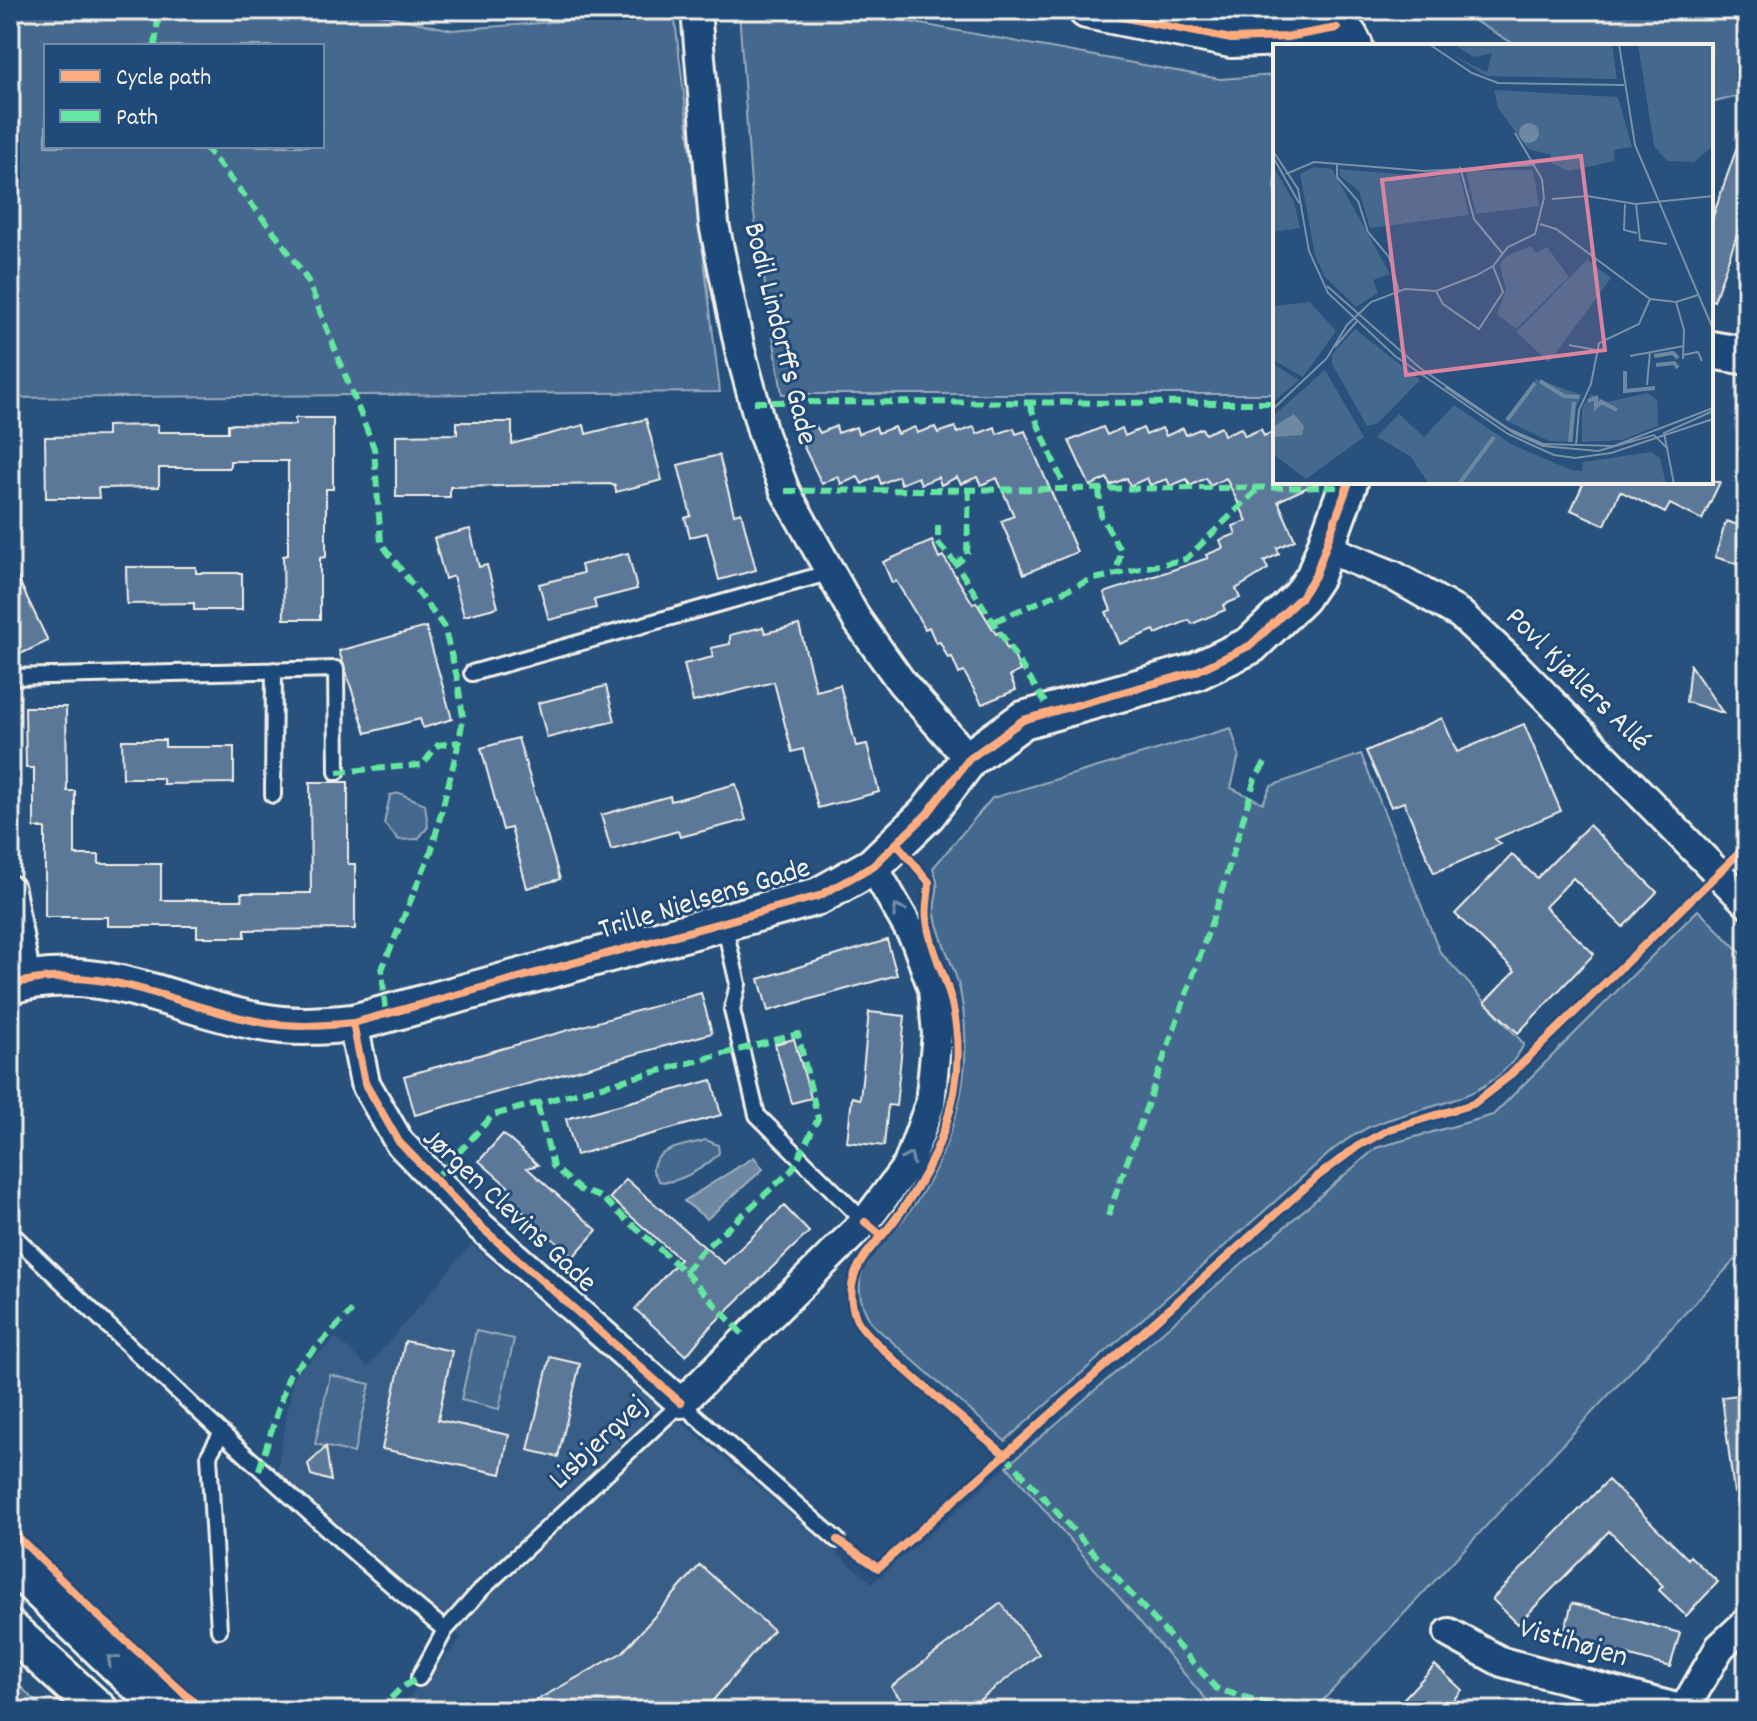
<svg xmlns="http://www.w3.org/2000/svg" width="1757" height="1721" font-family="Dekko,sans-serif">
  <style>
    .built { fill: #375d86 }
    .green { fill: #45688e; stroke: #9cacbb; stroke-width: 2; fill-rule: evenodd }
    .water { fill: #6e88a2; stroke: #a4b2be; stroke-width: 2 }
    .building { fill: #5b7899; stroke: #f4f1e8; stroke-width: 2 }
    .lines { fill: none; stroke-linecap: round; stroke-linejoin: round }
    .service-casing { stroke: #f4f1e8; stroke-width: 20 }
    .minor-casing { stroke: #f4f1e8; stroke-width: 34 }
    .tertiary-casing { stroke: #f4f1e8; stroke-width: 42 }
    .service { stroke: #1f4a7a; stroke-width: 14 }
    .minor { stroke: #1f4a7a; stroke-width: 28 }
    .tertiary { stroke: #1f4a7a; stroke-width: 36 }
    .quiet { stroke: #66e7a1; stroke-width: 6; stroke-dasharray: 12 6; stroke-linecap: butt }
    .cycleway-casing { stroke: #1f4a7a; stroke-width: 13 }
    .cycleway { stroke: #ffac80; stroke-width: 8 }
    .oneway { stroke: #748da6 }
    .labels { text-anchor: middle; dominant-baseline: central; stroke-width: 6; stroke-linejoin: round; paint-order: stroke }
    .street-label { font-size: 30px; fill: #f4f1e8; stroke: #1f4a7a }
    .inset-river { fill: none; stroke: #6e88a2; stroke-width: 4 }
    .inset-road { fill: none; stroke: #7a91a8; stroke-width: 2 }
    .view { fill: #db84a2; fill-opacity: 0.15; stroke: #db84a2; stroke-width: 4 }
    .inset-edge { fill: none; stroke: #f4f1e8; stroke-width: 4 }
  </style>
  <rect width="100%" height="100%" fill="#28517e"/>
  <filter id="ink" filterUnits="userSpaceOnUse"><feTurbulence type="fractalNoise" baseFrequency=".0125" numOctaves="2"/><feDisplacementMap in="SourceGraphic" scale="16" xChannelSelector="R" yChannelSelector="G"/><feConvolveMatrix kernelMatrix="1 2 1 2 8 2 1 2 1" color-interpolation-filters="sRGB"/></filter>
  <g filter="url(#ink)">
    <path class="built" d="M471 1244 872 1583 1007 1466 1216 1711H396L462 1638 276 1478 294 1374 336 1338 368 1367Z"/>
    <path class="green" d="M10 10H361L452 30 674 12 720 392 10 398ZM46 46H322V146H46Z
      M739 10 855 12 1220 79 1275 75V394H782L752 201Z
      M1478 10H1747V94L1711 103V46H1518L1473 20Z
      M1231 728 1239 755 1231 788 1263 803 1271 786 1361 754 1440 952 1524 1044C1497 1099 1431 1104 1382 1122 1364 1128 1348 1138 1334 1149L1005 1441 872 1324C862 1307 856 1291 862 1272 868 1250 893 1233 907 1215 934 1179 952 1138 961 1093 967 1061 967 1023 960 990 954 965 940 941 935 915 932 896 943 893 933 868L992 798Z
      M399 793 425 804 428 827 418 839 399 840 384 824 390 795Z
      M1698 910 1747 959V1247L1313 1711H1216L1007 1466 1376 1148 1493 1115Z
      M706 1140 718 1145 719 1153C708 1166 675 1186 659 1181L653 1171C651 1148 689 1145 706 1140Z
      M476 1331 514 1339 499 1409 461 1400Z
      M330 1375 370 1384 354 1453 315 1444Z
      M10 1676 45 1711H10Z"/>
    <path class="water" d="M754 1157 763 1169 707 1219 684 1201Z"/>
    <path class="building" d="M1744 127 1747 128V206L1714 301 1711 300V222Z
      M295 418H333V489H326V557L320 558V619H284L283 556 288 555V461H230V468H159V487L98 488 99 498H46L45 437 107 436V426L158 425V432H228V424L295 425Z
      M646 419 662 480 616 492 615 486 610 484 450 487V497H396V435L457 434V422H512V444L584 425 586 434Z
      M816 426 820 433 836 426 838 433 856 427 858 434 876 427 878 433 894 427 897 434 915 427 917 433 935 427 938 433 955 427 957 433 974 427 977 434 995 427 997 434 1014 428 1016 434 1025 431 1077 552 1024 574 1001 521 1014 516 997 478 981 485 977 477 961 484 957 477 941 485 938 477 921 484 918 477 901 484 898 476 881 484 878 476 862 484 858 477 841 484 838 476 822 484 797 433Z
      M1103 427 1107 435 1122 428 1125 436 1143 428 1146 435 1162 428 1166 436 1183 428 1186 435 1202 428 1205 434 1221 427 1224 435 1241 428 1245 436 1261 429 1264 436 1275 431V482H1319L1278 501 1295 540 1277 548 1279 554 1264 561 1268 569 1236 589 1240 598 1223 605 1225 610 1192 624 1189 620 1156 634 1154 630 1120 644 1106 612 1111 610 1104 593 1208 558 1206 555 1223 548 1220 540 1236 534 1233 526 1247 521 1226 478 1210 486 1206 478 1190 486 1187 479 1170 486 1167 479 1150 485 1147 478 1130 486 1127 478 1110 485 1107 478 1090 486 1069 441Z
      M719 455 734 514 741 512 756 570 719 580 707 533 690 537 685 518 691 516 678 465Z
      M1584 482H1720L1702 520 1670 504 1665 513 1620 491 1605 525 1571 510Z
      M1726 521 1747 528V567L1715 557Z
      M470 529 479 567 487 565 498 607 464 616 453 576 445 579 434 538Z
      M932 541 939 558 943 556 973 604 976 602 996 634 1000 632 1007 649 1011 647 1020 671 1010 676 1016 690 982 704 964 672 959 674 952 657 948 658 940 642 936 643 929 627 925 629 896 581 892 583 883 562Z
      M628 553 637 589 594 600 596 608 549 620 539 584 583 573 581 565Z
      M10 562 48 641 10 659Z
      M126 567H196V573H242V610H194V603L127 604Z
      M799 625 816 691 840 685 856 746 867 744 879 792 818 808 803 749 792 752 774 682 693 702 684 664 713 657 711 648 730 644V635L763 627 765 633Z
      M426 627 452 719 423 728 420 719 366 733 339 651Z
      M1690 665 1723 713 1686 702Z
      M606 686 615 721 547 738 538 703Z
      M25 707H66L67 791H75V855H99V864H161V900H242L241 893H311L310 782H348V864H355V929L245 930V937H197V926H108V917H45V828H34V768H26Z
      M1442 718 1457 752 1524 724 1561 811 1495 839 1501 844 1434 873 1404 802 1391 807 1366 751Z
      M518 738 560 879 527 888 511 828 503 830 481 748Z
      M122 740H165V747H234V783L163 784V778H123Z
      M736 784 746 820 680 837 678 831 611 850 601 815 670 796 671 801Z
      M1589 825 1657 892 1623 927 1573 878 1545 907 1594 954 1518 1033 1485 1002 1515 971 1455 914 1512 855 1537 878Z
      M887 940 897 975 768 1011 759 979Z
      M701 993 712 1033 415 1115 404 1076Z
      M869 1012 905 1016 896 1106 888 1105 884 1146 847 1142 852 1097 860 1099Z
      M794 1039 811 1098 792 1103 775 1044Z
      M712 1080 721 1115 576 1155 566 1119Z
      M503 1134 538 1165 527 1168 597 1230 573 1257 505 1196 512 1190 479 1161Z
      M626 1179 724 1264 784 1206 809 1232 708 1329 686 1356 635 1309 680 1259 610 1198Z
      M405 1341 452 1351 438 1420 509 1435 501 1474 382 1449Z
      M550 1357 580 1364 558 1457 528 1450Z
      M1747 1394V1492L1734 1493 1722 1397Z
      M326 1447 331 1481 311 1475 308 1464Z
      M1608 1480 1688 1559 1690 1556 1718 1582 1686 1616 1659 1590 1663 1586 1609 1531 1518 1624 1492 1599Z
      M700 1565 773 1630 704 1711H517L623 1652Z
      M1001 1603 1039 1654 965 1711H910L891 1687Z
      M1572 1603 1680 1633 1670 1667 1563 1637Z
      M1435 1665 1462 1690 1443 1711H1392Z"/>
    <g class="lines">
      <defs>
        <path id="service" d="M472 673 828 573
          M10 677 336 669 337 772
          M273 795 274 670
          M724 924 738 984 732 1010 757 1115 865 1222
          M10 1232C152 1368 293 1504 445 1630
          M219 1630 209 1455 221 1434
          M419 1678 445 1630 481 1590 681 1403 837 1540"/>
        <path id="minor" d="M696 10 714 224 740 350 763 434 785 491 857 620 902 683 969 759
          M1328 549 1394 576 1460 614 1516 666 1747 903
          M10 890 26 980
          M353 1023 365 1083 399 1142 481 1227 681 1403 865 1222 908 1165 930 1104 937 1034 933 989 916 941 873 866
          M1449 1633 1502 1662 1684 1710
          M1683 1711 1720 1647 1747 1622"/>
        <path id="tertiary" d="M1087 10 1231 39 1287 37 1337 28 1349 36 1354 46
          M1711 350 1747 356
          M10 985C99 959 176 1007 261 1022 292 1028 323 1026 353 1023L819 896 873 866 927 814 969 759 1023 720 1195 672 1251 645 1301 597 1315 576 1349 482
          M10 1562 131 1678 171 1711
          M10 1629 100 1711"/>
      </defs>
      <use href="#service" class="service-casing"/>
      <use href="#minor" class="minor-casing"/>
      <use href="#tertiary" class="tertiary-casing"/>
      <use href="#service" class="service"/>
      <use href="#minor" class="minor"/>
      <use href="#tertiary" class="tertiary"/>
      <path class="quiet" d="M155 46 159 10
        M204 146 278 237 308 281 374 448 381 543 444 627 457 677 463 717 459 742 432 849 382 969 386 1016
        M754 402 1275 403
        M1029 403 1065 488
        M969 488 967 555 956 564 1050 710
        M1099 488 1101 516 1121 551 1116 574
        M785 491 1348 487
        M938 525V543L956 564
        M995 621 1090 580 1186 559 1259 488
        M337 772 422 765 438 745 459 742
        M434 1180 493 1115 798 1034 818 1119 792 1170 700 1253 685 1272 601 1197 580 1190 553 1166 537 1103
        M1108 1216 1217 907 1255 779 1265 763
        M685 1272 746 1338
        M1005 1455 1217 1689 1293 1711
        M259 1470 289 1375 352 1311
        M378 1711 402 1687 419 1678"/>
      <defs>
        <path id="cycleway" d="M1087 10 1231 39 1287 37 1337 28
          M10 985C99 959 176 1007 261 1022 292 1028 323 1026 353 1023L819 896 873 866 927 814 969 759 1023 720 1195 672 1251 645 1301 597 1315 576 1349 482
          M353 1023 365 1083 399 1142 481 1227 681 1403
          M865 1222 882 1236C859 1259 843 1284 856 1318 865 1341 979 1432 1005 1455
          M882 1236C935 1173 971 1092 953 1008 947 978 930 949 927 919 925 907 929 894 929 882L897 844
          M10 1529 95 1613 204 1711
          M837 1540 878 1568 1318 1176 1358 1146 1390 1129 1473 1104 1508 1077 1738 854 1747 839"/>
      </defs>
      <use href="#cycleway" class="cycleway-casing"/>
      <use href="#cycleway" class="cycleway"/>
    </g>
    <defs><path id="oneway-chevron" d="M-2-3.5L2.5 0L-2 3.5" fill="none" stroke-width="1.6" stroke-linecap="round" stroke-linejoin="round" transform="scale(2)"/></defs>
    <g class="oneway">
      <use href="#oneway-chevron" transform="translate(898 910) rotate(-120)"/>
      <use href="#oneway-chevron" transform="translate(909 1158) rotate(-66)"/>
      <use href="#oneway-chevron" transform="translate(112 1660) rotate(-136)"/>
    </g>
  </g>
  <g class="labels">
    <g class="street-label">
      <text transform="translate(778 334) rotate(76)">Bodil Lindorffs Gade</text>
      <text transform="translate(1576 681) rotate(45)">Povl Kjøllers Allé</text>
      <text transform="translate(705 901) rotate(-17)">Trille Nielsens Gade</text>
      <text transform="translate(508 1212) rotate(43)">Jørgen Clevins Gade</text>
      <text transform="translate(600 1444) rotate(-43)">Lisbjergvej</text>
      <text transform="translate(1573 1645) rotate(16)">Vistihøjen</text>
    </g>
  </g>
  <g transform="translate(1273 44)">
    <rect width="440" height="440" fill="#28517e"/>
    <path d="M180 0H339L344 35 213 32 181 12 214 28 219 9 201 13ZM365 0H440V102L421 118 394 117 381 102ZM221 46 345 53 359 103 341 106 342 117 296 127 276 118 278 111 255 105 225 64ZM0 122 21 158 27 184 0 188ZM41 123 59 125 117 230 100 236 105 249 83 263 52 233 42 211 27 130ZM66 125 161 133 186 128 196 171 97 184 86 147 67 132ZM260 126 266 162 203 170 193 127ZM258 202 263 209 274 203 296 233 243 285 224 270 233 246 227 221 232 213ZM314 216 338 234 276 318 243 288ZM37 258 63 287 30 333 0 316V262ZM82 285 147 336 105 379 94 382 59 320V310ZM0 320 26 336 0 358ZM52 326 91 393 33 435 0 410V372ZM263 335 309 351 303 363 300 398 276 397 232 376ZM374 349 384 356 385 382 349 396 309 398V364L318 350 335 358ZM181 361 238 400 298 426 309 427 310 418 378 408 387 414 393 440H156L137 412 104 393 126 370 151 393Z" fill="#45688e"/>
    <path d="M246 89a10 10 0 1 1 20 0a10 10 0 1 1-20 0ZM21 370 31 382 29 391 0 393V383Z" fill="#6e88a2"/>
    <path class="inset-river" d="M381 312 400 309 405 314M383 321 401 319 405 324M352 327V347L382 344M267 337 291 352 306 353M315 357 323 354V363L328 358 344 366M234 376 262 339M297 398 301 358M186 440 221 393"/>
    <path class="inset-road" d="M156 0 199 29 225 39 351 41M346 0 362 101 440 285M0 107 25 145 36 207 55 249 122 312 235 390 281 411 302 414 338 409 440 375M0 113 26 159M64 120V133L85 157 95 188 116 213 126 247M187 123 201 175 229 209M13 130 41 118 151 127 261 121M279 155 314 152 363 160 440 152M352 160 351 186 364 189M363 160 367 196 394 200M267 180 283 185 377 255 403 258 425 251M54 242 147 324 236 385 270 400 341 402 440 364M163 247 170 260 206 285 230 248 220 222M403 258 411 286 410 315M296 301 323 306M62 303 84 277M410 311 425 308 429 317M357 312 411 302M54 314 74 281 98 258 132 245 163 247 204 231 220 222 235 203 262 190 271 154 269 135 242 89M374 341 377 308M172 343 241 389 270 402 325 407 381 391 395 405M0 365 54 314M303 402 306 366 318 340 326 299 366 280 377 255M401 440 391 389 440 367"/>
    <path class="view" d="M308 112 332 306 133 331 109 136Z"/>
    <rect width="440" height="440" class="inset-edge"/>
  </g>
  <rect width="1757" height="1721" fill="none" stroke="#1f4a7a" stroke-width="40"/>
  <rect x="20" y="20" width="1717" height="1681" fill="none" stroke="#f4f1e8" stroke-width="3" filter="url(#ink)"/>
  <rect x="44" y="44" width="280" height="104" fill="#1f4a7a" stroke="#748da6" stroke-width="2"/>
  <rect x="60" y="70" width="40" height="12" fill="#ffac80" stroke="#748da6" stroke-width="2"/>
  <text x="116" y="84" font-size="24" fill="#f4f1e8">Cycle path</text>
  <rect x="60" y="110" width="40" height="12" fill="#66e7a1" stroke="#748da6" stroke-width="2"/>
  <text x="116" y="124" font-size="24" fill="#f4f1e8">Path</text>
</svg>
